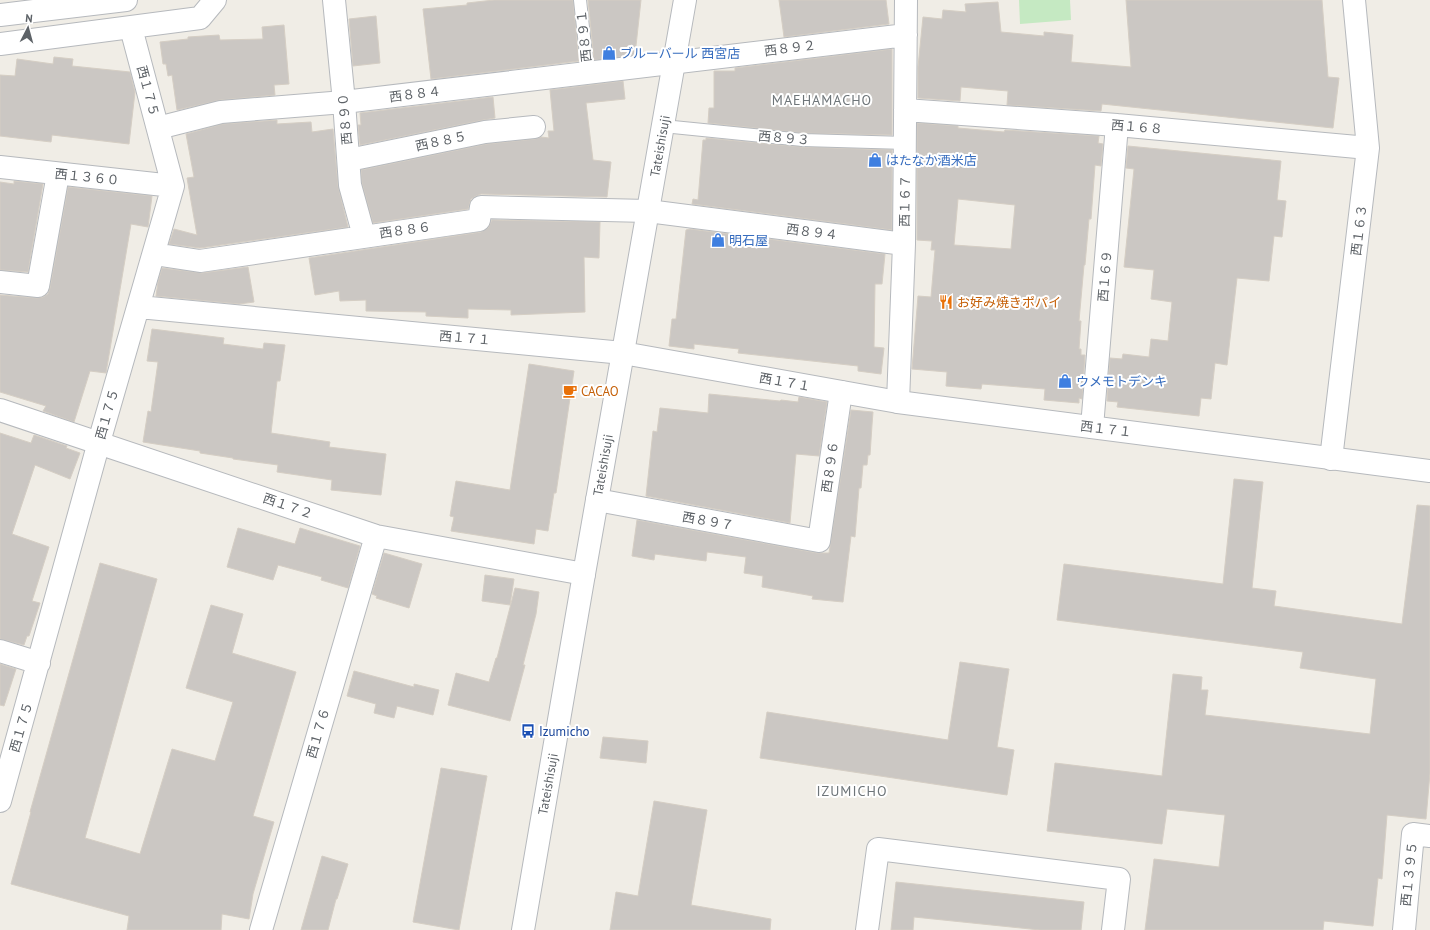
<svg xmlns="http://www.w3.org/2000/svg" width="1430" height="930" font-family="'PT Sans','Noto Sans JP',sans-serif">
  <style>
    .green { fill: #c5e9c2 }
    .building { fill: #cbc7c3; stroke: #d5cec4; fill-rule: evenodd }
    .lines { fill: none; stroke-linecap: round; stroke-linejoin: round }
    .service-casing { stroke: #b6b9bd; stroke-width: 14 }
    .minor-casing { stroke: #b6b9bd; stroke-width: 24 }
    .tertiary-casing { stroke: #b6b9bd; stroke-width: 24 }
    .service { stroke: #fff; stroke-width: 12 }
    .minor { stroke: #fff; stroke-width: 22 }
    .tertiary { stroke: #fff; stroke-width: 22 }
    .labels { text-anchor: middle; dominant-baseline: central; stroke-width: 4; stroke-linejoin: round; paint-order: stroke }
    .street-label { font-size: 13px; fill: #5d6267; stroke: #fff }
    .shop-label { font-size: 13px; fill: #366cbe; stroke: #fff; text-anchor: start }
    .food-label { font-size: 13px; fill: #c56008; stroke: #fff; text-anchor: start }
    .transit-label { font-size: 13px; fill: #164399; stroke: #fff; text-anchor: start }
    .neighbourhood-label { font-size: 14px; letter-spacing: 1px; fill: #6e7579; stroke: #fff }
  </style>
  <rect width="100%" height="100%" fill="#f0ede6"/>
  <path class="green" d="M1019 0H1070L1071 20 1020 24Z"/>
  <path class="building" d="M494 0H573L579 61 431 79 423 9 467 5V3Z
    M588 0H641L635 55 594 60Z
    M779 0H886L889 24 784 37Z
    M1126 0H1322L1328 77 1339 78 1333 128 1102 104 1101 111 1007 105 1008 91 961 87 960 101 918 98V67L923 17 942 19 943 10 966 12 965 4 998 2 1001 32 1044 36V32L1073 35 1071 62 1131 67Z
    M376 16 380 63 353 66 349 19Z
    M284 25 289 84 274 85 275 95 220 100 177 110 172 75 168 76 166 64H163L160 42 188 39V37L219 35 220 40 263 39 262 27Z
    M892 49V135L803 133 708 123 709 108H714V71H735V68Z
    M54 57 73 59 72 66 130 72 135 92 129 144 52 135 51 142 0 136V75L15 76 17 59 53 64Z
    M623 81 625 99 586 103 593 160 611 162 607 197 481 194 476 196 471 199 468 209 373 223 362 183 361 170 487 144 535 139 541 137 549 138 548 131H554L550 90Z
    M493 97 495 118 483 120 360 145 358 125H361L360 113Z
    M277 120V124L311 122 312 132 333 129 338 186 348 227 200 248 169 244 174 229 197 235 187 178 194 177 186 134 223 124Z
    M917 123 958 126V128L1004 132 1005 130 1099 136 1098 143 1103 144 1101 166 1095 165 1091 219H1089L1085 265H1084L1079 321H1081L1079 349H1081V355H1085L1082 399 1079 398V403L1044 400 1045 389 982 384 981 389 946 386 947 372 912 369 918 296 931 297 935 250H931L932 241 917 240ZM958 199 1015 205 1011 249 954 245Z
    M706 138 802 147 892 150V230L692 204 693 199 698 200 703 140H706Z
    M1128 146 1281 161 1277 200 1286 201 1282 237 1274 236 1269 281 1237 278 1227 365 1215 363 1211 399 1201 398 1199 416 1117 407 1118 402 1107 401 1110 358 1122 359 1123 354 1149 357 1151 339 1168 341 1172 302 1151 299 1154 270 1124 267 1134 169 1126 168Z
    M14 181 43 184 28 272 0 270V182L14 184Z
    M68 187 152 196 148 227 131 224 106 373 90 371 74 422 43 411 46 406 0 392V295L37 298 43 297 48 294 50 288Z
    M492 220 600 222 599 258 584 257 585 312 511 315V310L468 309V318L426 316V312L366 311V300L340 301 339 291 315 295 309 258 481 232 488 228Z
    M690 229 885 254 882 284H875L874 347 884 348 881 374 858 371V366L738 353 739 349 694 344V349L669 346 672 319H676L686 230Z
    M248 267 254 302 239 304 156 296 158 282 162 268 202 273Z
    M152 329 224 338 223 344 263 349 264 343 285 345 280 381H277L271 433 330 442 329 447 386 454 381 495 331 490 332 480 277 472 278 465 233 459V458L200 453V451L143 442 148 411 151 412 158 362 147 361Z
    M529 364 574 371 556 493H554L548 531 536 529 534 544 451 531 454 517 450 516 456 481 510 490Z
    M709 394 780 401 781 400 798 402 799 397 827 402 819 456 796 454 790 523 646 496 653 431 657 432 660 408 708 413Z
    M851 410 873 412 872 425 870 455H868L867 465H863L861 488H859L855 537 851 536 843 602 812 599 813 596 762 587 763 576 744 573 746 557 707 552 706 561 655 554 654 560 632 556 637 520 817 553H829Z
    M0 433 31 443 34 435 67 446 66 448 80 453 70 479 35 465 12 534 49 547 32 601 40 603 29 636H27L24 645 0 639Z
    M1234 479 1263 482 1252 588 1276 591 1274 606 1402 624 1417 505 1430 506V773L1426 819 1387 815 1382 879 1378 878 1373 926 1324 921 1323 930H1145L1154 859 1219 867 1225 815 1167 809 1162 844 1047 831 1055 763 1162 776 1173 674 1202 677 1201 690H1208L1205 715 1370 734 1376 679 1300 668 1303 652 1057 620 1064 564 1223 584Z
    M238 528 295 544 300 528 360 546 348 588 321 580 322 577 278 565 273 580 227 567Z
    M384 553 422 564 409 608 376 598 377 596 372 594Z
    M100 563 157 579 85 838 140 854 172 749 215 761 233 702 186 688 211 605 243 614 232 653 296 672 253 816 274 822 253 894 249 919 222 914 221 930H127L129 916 11 884 31 812H30Z
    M485 575 514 579 510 605 482 601Z
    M515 588 539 592 536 614 523 665H525L510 721 448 705 456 673 489 682 496 658H497Z
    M960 662 1009 669 997 747 1014 750 1007 795 760 758 767 712 948 740Z
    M0 664 16 669 4 706 0 705Z
    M354 671 414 687V684L439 690 433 715 397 706 394 718 374 713 376 704 347 696Z
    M603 737 648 741 646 763 600 758Z
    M441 768 487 776 459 930 413 922Z
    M654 801 707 810 691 905 771 919 770 930H610L616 892 638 896Z
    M322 856 348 864 337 899H336L328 930H301Z
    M896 882 1084 902 1081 930H1040L914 917 913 930H891Z"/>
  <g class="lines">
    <defs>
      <path id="service" d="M580 0 588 73
        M663 126 803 140 906 143"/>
      <path id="minor" d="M334 0 344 102 350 185 364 236
        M0 44 200 18 215 0
        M905 110 1117 125 1368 148
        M158 128 221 112 344 102 906 35
        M349 160 485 132 534 127
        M0 167 173 186
        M154 254 200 261 479 220 481 207 648 211 904 244
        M0 282 38 286 58 174
        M139 307 623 353
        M898 402 904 244 906 0
        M0 410 376 536 584 574
        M1092 427 1117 125
        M1331 459 1368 148 1354 0
        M597 500 819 541 841 392
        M0 651 39 663
        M0 801 99 442 173 186 131 28
        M261 930 376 536
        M867 930 878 849 1119 879 1113 930
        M1404 930 1413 834 1430 836"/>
      <path id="tertiary" d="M0 15 126 0
        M623 353 898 402 1430 471
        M523 930 584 574 685 0"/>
    </defs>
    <use href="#service" class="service-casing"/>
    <use href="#minor" class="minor-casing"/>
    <use href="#tertiary" class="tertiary-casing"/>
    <use href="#service" class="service"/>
    <use href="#minor" class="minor"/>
    <use href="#tertiary" class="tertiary"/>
  </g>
  <defs>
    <symbol id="shop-bare" viewBox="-9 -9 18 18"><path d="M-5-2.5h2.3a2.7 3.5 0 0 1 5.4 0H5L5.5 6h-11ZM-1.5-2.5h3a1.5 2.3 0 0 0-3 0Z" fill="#3f7fe0" stroke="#fff" stroke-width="2.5" paint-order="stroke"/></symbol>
    <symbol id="restaurant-bare" viewBox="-9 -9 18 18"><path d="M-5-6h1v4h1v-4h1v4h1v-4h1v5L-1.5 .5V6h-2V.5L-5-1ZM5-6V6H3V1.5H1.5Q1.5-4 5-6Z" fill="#e8710a" stroke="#fff" stroke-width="2.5" paint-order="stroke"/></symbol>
    <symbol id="cafe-bare" viewBox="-9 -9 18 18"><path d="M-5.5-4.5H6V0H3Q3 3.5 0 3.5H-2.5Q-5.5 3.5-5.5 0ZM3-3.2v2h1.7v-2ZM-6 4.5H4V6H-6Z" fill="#e8710a" stroke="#fff" stroke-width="2.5" paint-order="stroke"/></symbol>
    <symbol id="bus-bare" viewBox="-9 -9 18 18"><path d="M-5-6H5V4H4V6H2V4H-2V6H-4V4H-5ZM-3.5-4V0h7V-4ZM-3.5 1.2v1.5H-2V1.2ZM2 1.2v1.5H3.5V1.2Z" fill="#1a4fb4" stroke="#fff" stroke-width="2.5" paint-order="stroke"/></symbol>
  </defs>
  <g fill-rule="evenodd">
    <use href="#shop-bare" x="599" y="43" width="20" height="20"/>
    <use href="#shop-bare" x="865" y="150" width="20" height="20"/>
    <use href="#shop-bare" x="708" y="230" width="20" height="20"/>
    <use href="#restaurant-bare" x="936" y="292" width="20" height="20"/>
    <use href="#shop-bare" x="1055" y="371" width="20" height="20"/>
    <use href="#cafe-bare" x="560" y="381" width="20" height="20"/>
    <use href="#bus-bare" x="518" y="721" width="20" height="20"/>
  </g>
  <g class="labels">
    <g class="street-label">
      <text transform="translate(584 36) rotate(-96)">西８９１</text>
      <text transform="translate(790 48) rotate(-7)">西８９２</text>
      <text transform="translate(148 91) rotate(75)">西１７５</text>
      <text transform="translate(415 94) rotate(-7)">西８８４</text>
      <text transform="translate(345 119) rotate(-95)">西８９０</text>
      <text transform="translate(1137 127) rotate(5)">西１６８</text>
      <text transform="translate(784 138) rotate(5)">西８９３</text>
      <text transform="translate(441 141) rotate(-12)">西８８５</text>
      <text transform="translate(660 146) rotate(-80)">Tateishisuji</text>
      <text transform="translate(87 177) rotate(6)">西１３６０</text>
      <text transform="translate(905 201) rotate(-89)">西１６７</text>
      <text transform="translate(405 230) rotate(-8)">西８８６</text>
      <text transform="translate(1359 230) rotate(-83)">西１６３</text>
      <text transform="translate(812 232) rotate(7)">西８９４</text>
      <text transform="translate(1105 276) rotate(-85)">西１６９</text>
      <text transform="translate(465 338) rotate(5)">西１７１</text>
      <text transform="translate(785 382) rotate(10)">西１７１</text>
      <text transform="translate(107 414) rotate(-74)">西１７５</text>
      <text transform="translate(1106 429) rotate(7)">西１７１</text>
      <text transform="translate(603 465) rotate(-80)">Tateishisuji</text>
      <text transform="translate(830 467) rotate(-82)">西８９６</text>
      <text transform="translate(288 506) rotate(19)">西１７２</text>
      <text transform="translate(708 521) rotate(10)">西８９７</text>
      <text transform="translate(21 727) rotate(-74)">西１７５</text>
      <text transform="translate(318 733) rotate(-74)">西１７６</text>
      <text transform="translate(548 784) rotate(-80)">Tateishisuji</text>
      <text transform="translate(1409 874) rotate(-84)">西１３９５</text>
    </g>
    <g class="shop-label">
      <text x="620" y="53">ブルーバール 西宮店</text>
      <text x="886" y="160">はたなか酒米店</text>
      <text x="729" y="240">明石屋</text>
      <text x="1076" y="381">ウメモトデンキ</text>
    </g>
    <g class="food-label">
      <text x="957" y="302">お好み焼きポパイ</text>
      <text x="581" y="391">CACAO</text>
    </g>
    <g class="transit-label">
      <text x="539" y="731">Izumicho</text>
    </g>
    <g class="neighbourhood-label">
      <text x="822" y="100">MAEHAMACHO</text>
      <text x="852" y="791">IZUMICHO</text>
    </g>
  </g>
  <g transform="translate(28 28) rotate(6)" stroke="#ffffff" stroke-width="3" paint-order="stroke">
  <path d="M0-3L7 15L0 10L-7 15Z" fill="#5d6267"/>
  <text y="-6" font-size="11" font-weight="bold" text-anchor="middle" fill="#5d6267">N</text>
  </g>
</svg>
